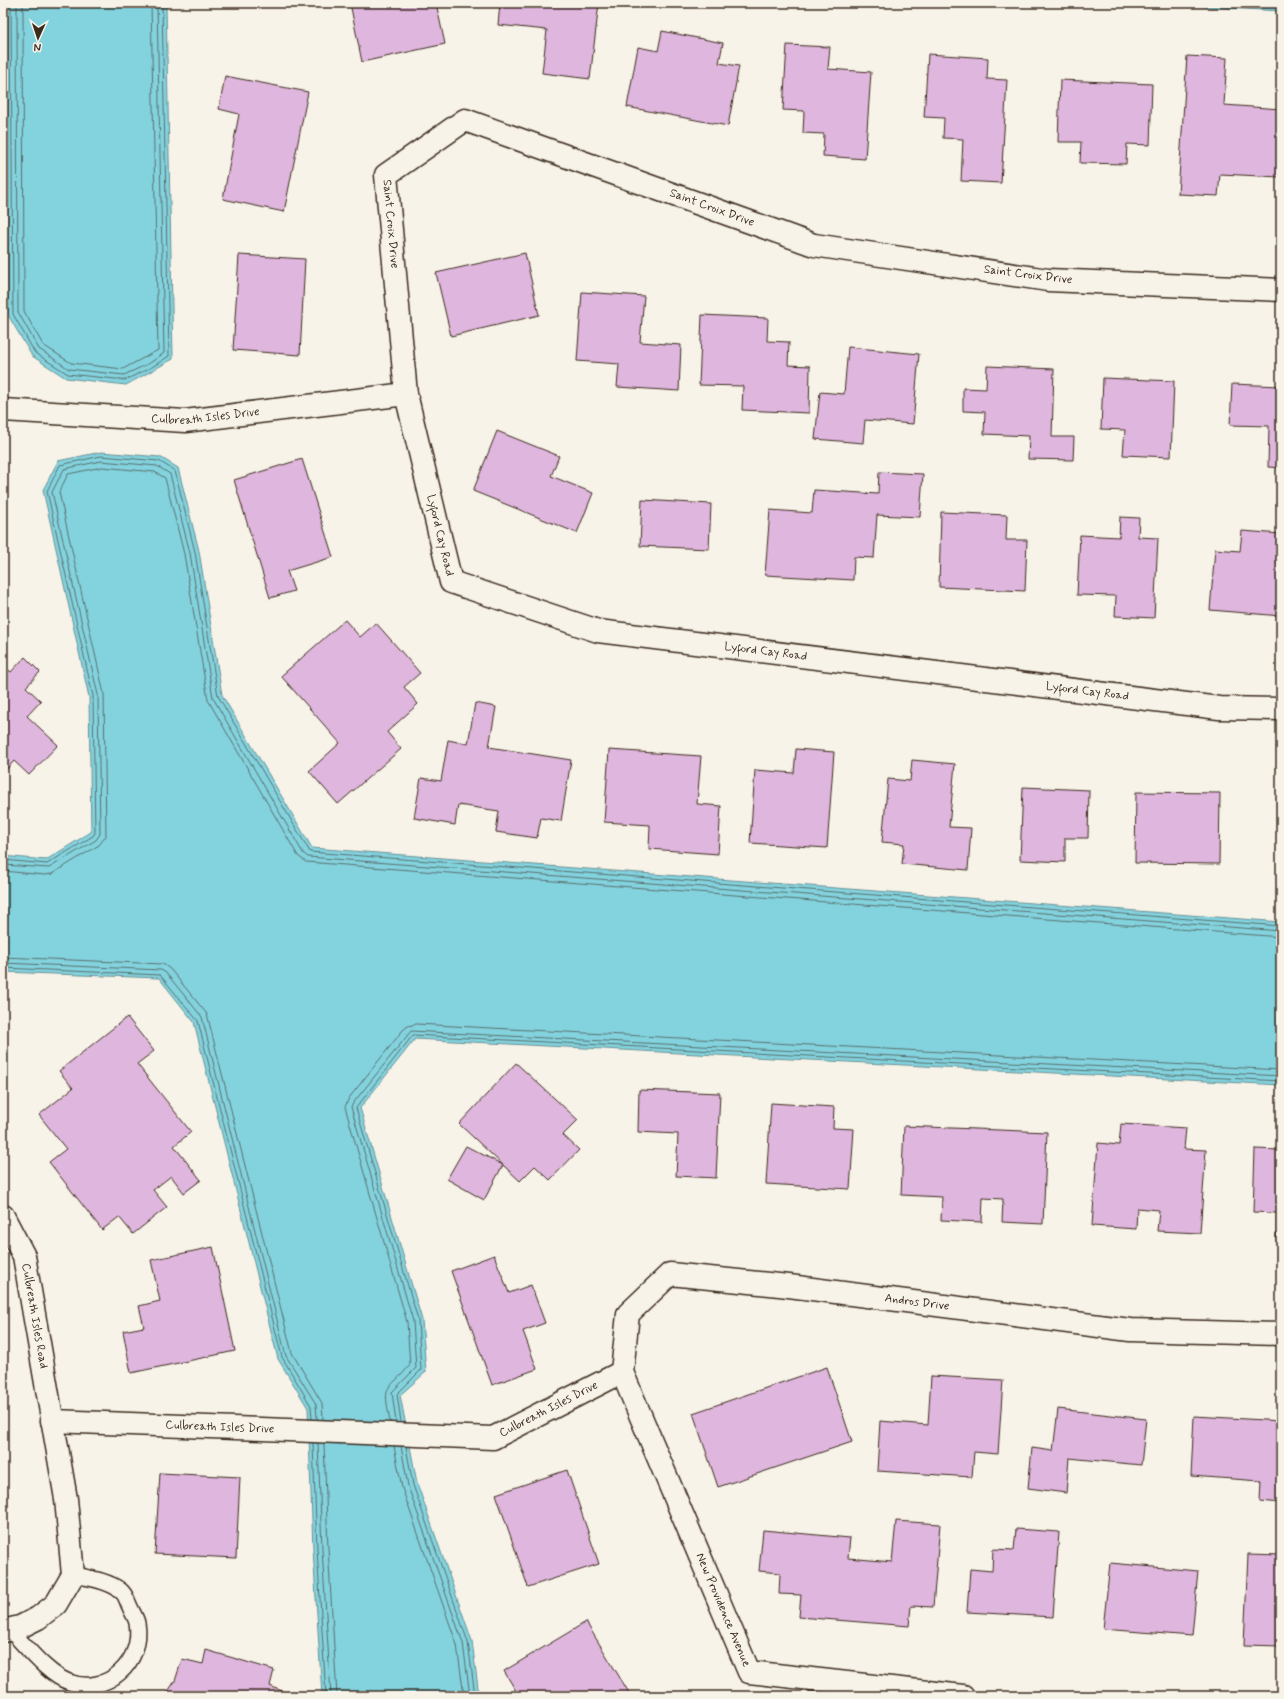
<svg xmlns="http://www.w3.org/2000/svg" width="1284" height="1699" font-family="Mynerve,sans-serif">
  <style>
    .water { fill: #83d3df; stroke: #668f92 }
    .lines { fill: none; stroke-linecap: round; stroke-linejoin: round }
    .shore { stroke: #586e6b; stroke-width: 1 }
    .building { fill: #dfb6dd; stroke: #3b2a1e }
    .service-casing { stroke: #3b2a1e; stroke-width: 18 }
    .minor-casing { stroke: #3b2a1e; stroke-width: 25 }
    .service { stroke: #f7f3e8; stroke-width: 15 }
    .minor { stroke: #f7f3e8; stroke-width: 22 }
    .labels { text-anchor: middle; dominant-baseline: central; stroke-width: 3; stroke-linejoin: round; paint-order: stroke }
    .street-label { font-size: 12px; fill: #3b2a1e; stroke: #f7f3e8 }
  </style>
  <rect width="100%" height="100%" fill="#f7f3e8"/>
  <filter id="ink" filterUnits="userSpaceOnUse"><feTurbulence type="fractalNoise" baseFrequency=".025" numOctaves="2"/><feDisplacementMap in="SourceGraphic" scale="8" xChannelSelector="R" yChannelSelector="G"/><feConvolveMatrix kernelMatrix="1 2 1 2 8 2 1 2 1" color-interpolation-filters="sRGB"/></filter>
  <g filter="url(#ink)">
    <path class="water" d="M8 3H166L173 359 126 385 66 378 32 356 8 315Z
      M1136 3H1281V11Z
      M101 452 160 457 178 468 199 551 222 695 312 848 1281 922V1085L415 1039 360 1108 422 1320 426 1372 400 1395 417 1483 472 1641 479 1696H322L313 1549 308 1408 278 1359 194 1022 159 978 3 972V856L46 860 91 832 89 697 43 490 58 461Z"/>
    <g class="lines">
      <path class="shore" d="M11 3 13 314 35 353 68 374 125 380 152 367 169 356 162 3
        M17 3 18 312 39 349 69 369 124 375 150 363 164 353 157 3
        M23 3 24 311 43 345 71 363 123 369 158 350 151 3
        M1206 3 1281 7
        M3 860 47 864 93 836 95 833 93 696 47 491 60 465 101 456 159 461 175 471 195 552 218 696 310 852 1281 926
        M3 865 49 868 96 840 100 834 98 695 52 492 64 469 101 461 157 466 170 474 190 553 213 698 303 853 308 857 1281 931
        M3 871 45 875 52 874 99 845 106 836 104 694 59 492 68 474 102 467 155 472 165 478 184 554 208 700 298 856 306 862 1281 937
        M3 957 163 964 170 969 207 1014 292 1353 322 1403 323 1419
        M3 963 161 970 166 973 202 1017 286 1356 316 1404 317 1419
        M3 968 160 975 198 1021 282 1357 311 1406 312 1419
        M390 1422C382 1379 387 1394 410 1365L407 1322 345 1107 349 1098 403 1030 408 1026 416 1024 1281 1070
        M396 1422 392 1392 416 1368 413 1321 351 1107 354 1102 411 1031 1281 1076
        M401 1422 397 1394 421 1370 418 1320 356 1108 413 1035 1281 1081
        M313 1443 317 1549 326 1696
        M318 1443 322 1549 331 1696
        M324 1444 328 1548 337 1696
        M394 1446 402 1488 457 1645 464 1696
        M401 1446 408 1486 463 1643 470 1696
        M406 1447 413 1485 468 1642 475 1696"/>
    </g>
    <path class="building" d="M350 3H436L445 44 362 62Z
      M500 3H599L590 79 542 73 547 30 498 25Z
      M662 31 723 43 719 63 739 66 728 126 627 107 638 47 658 51Z
      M787 45 830 47 828 69 871 72 865 159 823 156 824 134 803 133 804 111 783 110Z
      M928 54 988 58 987 79 1007 80 1001 183 961 181 963 139 943 138 944 118 924 117Z
      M1187 56 1227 58 1224 105 1281 109 1280 177 1220 174 1218 196 1178 194Z
      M225 76 308 92 284 212 223 199 239 114 219 109Z
      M1060 80 1152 84 1150 145 1127 144 1126 164 1080 163 1081 142H1058Z
      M525 253 539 315 451 336 436 273Z
      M239 255 305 259 300 355 233 350Z
      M582 292 644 296 640 342 681 345 679 391 617 387 619 364 577 361Z
      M702 315 768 318 767 341 789 342 788 365 810 366 809 413 742 410 743 386 699 385Z
      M848 347 919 354 913 424 865 420 863 443 815 439 820 392 844 394Z
      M987 366 1054 369 1052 437H1074L1073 460 1028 459 1029 436 984 434 985 412 963 411V388L986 389Z
      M1103 378 1174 381 1171 457 1123 455 1125 430 1101 429Z
      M1232 384 1281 386V468L1268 467 1269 426 1230 425Z
      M497 431 559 456 551 476 593 493 577 533 473 491Z
      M302 459 333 557 287 571 294 591 270 598 234 480Z
      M879 472 923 474 920 517 877 515 874 558 854 557 853 580 765 575 770 510 812 513 814 490 878 494Z
      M642 500 711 504 709 549 640 546Z
      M941 512 1007 515 1006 540H1027L1025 591 939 587Z
      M1120 517 1139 518 1138 537 1158 538 1154 618 1115 616 1116 596 1077 595 1080 535 1119 537Z
      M1242 531 1281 534V616L1210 610 1215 549 1240 551Z
      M345 620 360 637 376 623 420 673 404 687 418 704 387 732 401 749 338 804 309 771 340 743 281 676Z
      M25 657 40 672 26 687 41 701 27 716 58 745 29 775 14 761 3 773V665L11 672Z
      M475 703 496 707 489 747 571 760 561 821 541 818 537 838 496 832 499 811 458 805 455 825 414 818 421 778 441 781 448 740 468 744Z
      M796 749 834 752 827 848 750 843 755 770 794 773Z
      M609 750 701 756 697 804 721 806 718 854 649 849 650 825 604 822Z
      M912 760 955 764 949 827 971 828 968 870 902 864 904 844 882 842 888 779 910 781Z
      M1023 787 1089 790 1088 838H1065V862L1020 860Z
      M1136 792 1220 793 1219 864 1135 863Z
      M127 1017 154 1051 137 1064 191 1132 174 1146 201 1180 184 1193 171 1176 153 1190 167 1207 133 1234 119 1217 102 1230 49 1162 66 1149 39 1115 73 1088 59 1071Z
      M516 1063 578 1120 563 1135 579 1150 550 1180 535 1166 520 1181 459 1124Z
      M639 1090 720 1093 716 1178 676 1176 678 1134 638 1132Z
      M771 1103 834 1107 833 1128 854 1129 850 1189 766 1184Z
      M1121 1124 1186 1128 1184 1149 1206 1150 1200 1233 1157 1231 1159 1210 1137 1208 1136 1229 1092 1226 1098 1143 1119 1145Z
      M904 1126 1047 1132 1043 1224 1002 1222 1003 1199 983 1198 982 1222 941 1220 942 1197 901 1195Z
      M1280 1128H1281V1255L1276 1254 1277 1213 1253 1212 1255 1149 1279 1150Z
      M466 1146 503 1165 484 1200 447 1179Z
      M213 1247 235 1351 131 1373 123 1331 144 1327 139 1306 160 1301 151 1260Z
      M494 1255 509 1293 531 1285 545 1323 523 1331 537 1369 492 1385 451 1271Z
      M827 1367 852 1442 718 1487 693 1413Z
      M931 1376 1003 1380 998 1454 974 1452 972 1477 877 1471 880 1421 928 1425Z
      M1058 1409 1146 1419 1141 1465 1069 1458 1066 1493 1028 1488 1032 1448 1053 1451Z
      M1194 1416 1281 1421V1503L1260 1501 1261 1481 1191 1476Z
      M567 1470 599 1564 528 1587 496 1494Z
      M160 1473 240 1477 236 1558 155 1554Z
      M3 1486 8 1494 3 1497Z
      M896 1521 940 1524 933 1607 911 1606 909 1626 799 1617 801 1595 779 1594 780 1573 759 1571 763 1530 850 1538 848 1558 892 1562Z
      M1016 1529 1059 1532 1053 1617 967 1612 970 1569 992 1571 993 1549 1014 1550Z
      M1248 1554 1281 1555V1646L1244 1645Z
      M1110 1563 1198 1571 1192 1636 1103 1629Z
      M586 1622 631 1696H519L504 1671Z
      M206 1650 274 1670 270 1686 282 1691 281 1696H165L175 1681 182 1659 203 1664Z"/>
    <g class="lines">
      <defs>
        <path id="service" d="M10 1630C26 1646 48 1675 69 1682 107 1696 144 1662 137 1623 136 1618 132 1612 130 1607 128 1603 126 1596 123 1593 114 1582 86 1577 73 1575"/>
        <g id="minor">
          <path id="s1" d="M1281 290 1048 280 814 245 465 120 386 175 406 394 451 582 598 631 1219 708 1281 709"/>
          <path id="s2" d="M3 410 185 421 406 394"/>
          <path id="s3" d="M3 1216 24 1256 66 1499 73 1575 56 1604 38 1618 20 1627 3 1631"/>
          <path id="s4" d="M52 1421 493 1438 622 1372"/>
          <path id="s5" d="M963 1696 749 1672 622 1372 628 1314 670 1274 789 1286 1130 1330 1281 1334"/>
        </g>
      </defs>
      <use href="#service" class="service-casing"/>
      <use href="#minor" class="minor-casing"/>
      <use href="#service" class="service"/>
      <use href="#minor" class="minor"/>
    </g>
  </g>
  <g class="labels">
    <g class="street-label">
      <text transform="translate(712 208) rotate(20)">Saint Croix Drive</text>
      <text stroke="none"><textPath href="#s1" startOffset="986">Saint Croix Drive</textPath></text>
      <text transform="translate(1028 275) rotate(7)">Saint Croix Drive</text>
      <text stroke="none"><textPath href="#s2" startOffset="203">Culbreath Isles Drive</textPath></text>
      <text stroke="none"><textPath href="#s1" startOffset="1302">Lyford Cay Road</textPath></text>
      <text stroke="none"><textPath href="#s1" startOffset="1674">Lyford Cay Road</textPath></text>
      <text stroke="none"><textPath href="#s1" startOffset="1998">Lyford Cay Road</textPath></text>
      <text stroke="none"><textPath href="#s5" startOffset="906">Andros Drive</textPath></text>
      <text stroke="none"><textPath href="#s3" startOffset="106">Culbreath Isles Road</textPath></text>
      <text stroke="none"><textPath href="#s4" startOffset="504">Culbreath Isles Drive</textPath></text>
      <text stroke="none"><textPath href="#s4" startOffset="168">Culbreath Isles Drive</textPath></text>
      <text transform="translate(723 1610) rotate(67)">New Providence Avenue</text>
    </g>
  </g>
  <rect width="1284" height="1699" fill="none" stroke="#f7f3e8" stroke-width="16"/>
  <rect x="8" y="8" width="1268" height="1683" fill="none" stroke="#3b2a1e" stroke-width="1.5" filter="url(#ink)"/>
  <g transform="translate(38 38) rotate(183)" stroke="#f7f3e8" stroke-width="3" paint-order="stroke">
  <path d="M0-3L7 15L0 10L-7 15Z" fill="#3b2a1e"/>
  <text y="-6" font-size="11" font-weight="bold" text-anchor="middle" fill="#3b2a1e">N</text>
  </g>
</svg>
